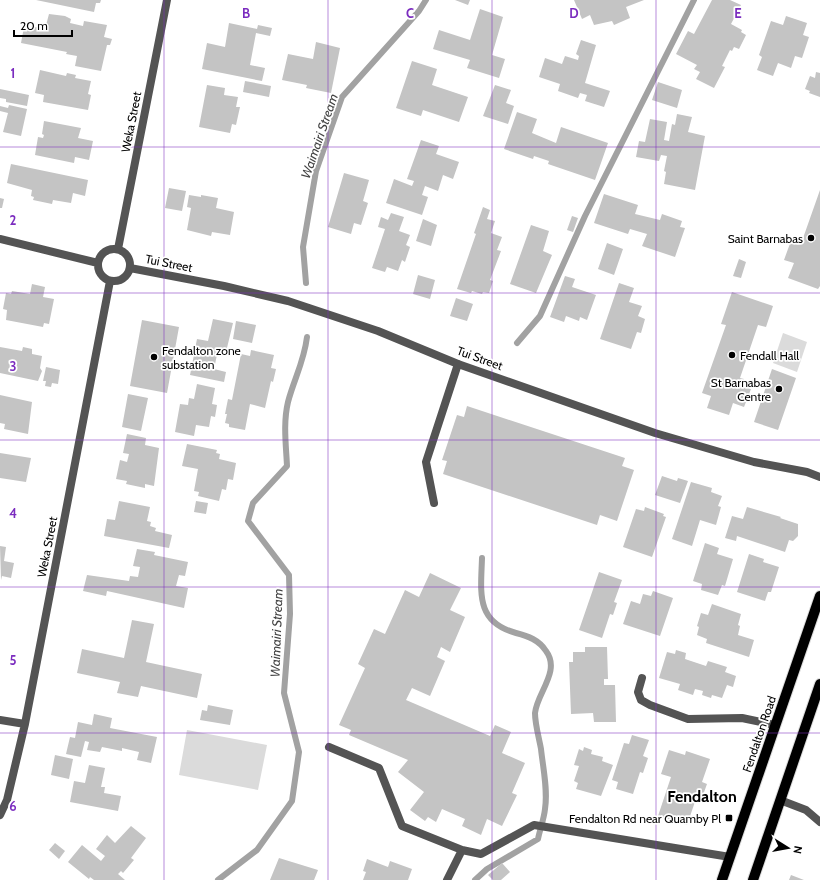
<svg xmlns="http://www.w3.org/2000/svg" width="820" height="880" font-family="Cabin,sans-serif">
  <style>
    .green { fill: #dbdbdb }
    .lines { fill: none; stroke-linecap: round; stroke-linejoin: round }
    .stream { stroke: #a2a2a2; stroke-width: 6 }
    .building { fill: #c4c4c4 }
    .primary-casing { stroke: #dbdbdb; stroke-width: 12 }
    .lane { stroke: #545454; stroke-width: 8 }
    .street { stroke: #545454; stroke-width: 8 }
    .primary { stroke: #000; stroke-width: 10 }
    .grid { fill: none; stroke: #7b2cbf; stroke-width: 1; stroke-opacity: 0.55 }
    .poi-dot { fill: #000; stroke: #fff; stroke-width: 1.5 }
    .labels { text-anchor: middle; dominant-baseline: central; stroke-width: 3.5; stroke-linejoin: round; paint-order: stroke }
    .street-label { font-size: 12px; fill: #000; stroke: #fff }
    .poi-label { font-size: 12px; fill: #000; stroke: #fff; text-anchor: end }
    .water-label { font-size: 13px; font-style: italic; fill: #434343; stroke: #fff }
    .district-label { font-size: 16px; font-weight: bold; fill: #000; stroke: #fff }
    .grid-label { font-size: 13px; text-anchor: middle; font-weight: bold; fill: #7b2cbf; stroke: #fff; stroke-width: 3.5; stroke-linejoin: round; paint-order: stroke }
  </style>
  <rect width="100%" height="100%" fill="#fff"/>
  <path class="green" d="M783 333 807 342 797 372 773 363Z
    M187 730 267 745 258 790 179 775Z"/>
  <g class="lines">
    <path class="stream" d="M306 283 303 247 316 171 342 97 419 11 426 0
      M517 343 540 316 585 216 694 0
      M218 880 257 850 292 801 299 752 284 693 290 614 289 575 248 521 253 503 287 466C286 445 283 423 288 402 294 379 304 362 307 337
      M475 880 487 869 538 839C540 829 544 819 545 809 548 790 543 768 541 749 539 738 535 724 535 713 537 693 561 671 546 651 539 640 528 636 516 633 475 622 481 592 482 558"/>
  </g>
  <path class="building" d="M36 0H101L100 3H96L94 12Z
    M455 0H470L468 5Z
    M574 0H644L626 7 630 18 614 25 612 21 594 25 590 15 582 19Z
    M712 0H730L741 5 731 24 742 30 741 32 746 35 739 49 734 47 732 51 730 50 722 66 725 67 714 88 696 79 700 72 694 69 697 65 676 54 688 31 694 34Z
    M480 9 503 17 492 55 505 59 499 78 467 68 470 60 433 49 439 30 470 40Z
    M49 14 65 16 71 19 70 23 83 26 84 21 107 25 104 37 112 39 110 45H107L101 71 75 66 77 56 66 54 67 52 21 43 24 27 31 28V26L45 29Z
    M786 16 807 23 803 35 809 37 802 58 795 56 791 68 778 63 773 76 757 70 762 57 759 55 771 21 783 25Z
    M229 23 257 29 258 25 272 28 270 36 256 33 250 65 265 68 262 81 202 69 207 43 225 47Z
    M581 40 596 45 585 83 610 91 604 107 585 101 587 95 580 93 578 98 558 91 560 84 539 77 545 58 562 64 565 56 578 60 579 56 576 54Z
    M316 42 340 48 331 93 306 88 307 85 282 80 288 54 313 59Z
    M412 61 437 69 432 85 468 97 459 122 423 110 421 116 396 108Z
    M40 70 66 76 67 73 76 75 75 78 91 81 88 94 91 95 88 110 43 102 44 95 35 93Z
    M816 72 820 73V97L809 93 810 91 805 89 810 76 815 78Z
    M245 81 271 86 269 97 243 92Z
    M658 82 682 90 677 108 652 100Z
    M207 85 225 88 224 95 238 97 236 107H240L236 125 232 124 230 133 199 127Z
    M495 85 511 90 506 103 514 106 508 124 483 116Z
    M0 89 29 95 27 106 6 102V99L0 98Z
    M9 105 27 109 21 136 3 132 8 113 0 111V106L8 108Z
    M517 112 537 119 532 133 556 143 561 127 608 143 595 180 548 164 549 161 534 156 533 159 504 149Z
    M677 114 692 117 688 132 705 136 695 190 664 184 666 172 664 171 667 156 661 155 659 161 636 157 639 141 645 142 650 119 667 122 664 140 669 141 672 124 675 125Z
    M44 121 81 128 78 138 93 141 89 160 75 157 74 163 35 155 38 137 43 138 44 135 42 134Z
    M421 140 439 146 436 154 459 162 453 179 443 175 438 191 425 186 422 195 428 197 422 215 386 203 394 179 412 186 414 181 407 179Z
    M11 164 88 180 85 196 73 193 71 203 53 200 52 204 33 200 34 197 31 196 32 190 7 183Z
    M344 173 369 180 363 201 368 203 361 225 354 223 351 234 328 227Z
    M169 188 186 191 182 211 165 208Z
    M820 190V286L818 289 788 278 794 263 784 260 792 238 802 241Z
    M604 194 638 205 635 214 660 220 662 214 682 221 680 227 685 228 675 257 642 246 647 234 630 229 628 234 594 223Z
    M189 195 201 197V195L218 198 216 208 234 212 230 235 212 232 211 236 187 230 191 208 187 207Z
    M0 198 4 199 2 208H0Z
    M483 207 490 210 487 219 495 221 491 233 502 237 497 250 501 251 490 280 493 281 489 293 483 292 482 294 472 291 471 293 457 289 476 234 474 233Z
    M391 213 404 217 399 231 410 235 406 245 410 247 405 262 402 260 398 271 387 267 385 272 372 268 385 229 378 227 381 217 388 220Z
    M572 216 578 218 573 232 567 230Z
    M423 219 437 225 431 246 416 241Z
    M531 225 549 231 543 251 552 255 536 293 510 284Z
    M607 243 623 249 614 275 598 269Z
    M739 259 746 262 741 278 733 276Z
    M418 275 435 280 430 299 413 294Z
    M565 276 575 279 572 287 596 295 587 320 580 317 579 321 566 316 564 322 550 317Z
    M619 283 634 288 629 302 642 306 638 316 645 319 641 333 637 332 631 349 600 339Z
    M32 284 45 287 43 297 54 299 49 324 44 323 43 327 6 320 7 310 3 309 6 293 11 294 12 291 30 294Z
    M732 292 773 306 766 327 758 325 740 378 744 379 741 386 751 389 744 407 733 403 729 415 707 408 711 396 702 393 726 325 721 324Z
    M456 298 473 304 467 321 450 316Z
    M213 319 233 323 226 352 218 350 214 369 226 372 224 382 190 375 197 339 208 341Z
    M142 320 179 327 167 393 130 386Z
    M236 321 256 325 252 343 233 339Z
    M0 347 22 351 23 347 32 349V354L42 356 40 368 42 371 38 381 0 373Z
    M251 350 274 355 271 368 276 369 273 382 271 381 265 408 250 404 245 430 229 427V424L225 423 227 414H225L228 399 232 400 241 354 250 356Z
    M46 367 60 370 58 384 52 383 51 387 45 386 46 381H43Z
    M772 369 796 378 778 430 754 422Z
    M197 384 215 388 212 404 217 405 215 417 211 416 209 427 196 425 194 436 175 432 180 404 188 405 189 398 194 399Z
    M128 394 148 398 141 431 122 427Z
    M0 395 32 402 28 434 4 429 5 424 0 423Z
    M467 406 625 458 622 466 634 470 617 521 600 515 597 525 443 474 447 461 442 460 457 415 464 417Z
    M127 434 146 438 145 445 159 448 154 486 145 484V488L126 484 127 481 116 479 120 460 127 462 129 454 123 453Z
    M187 444 217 450 216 453 220 454 219 459 236 463 233 480 228 479 226 490 222 489 219 501 198 496 199 492 194 491 198 469 182 466Z
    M0 453 31 458 26 482 0 478Z
    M662 476 677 481 678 478 688 481 680 503 655 495Z
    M691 482 712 488 711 492 722 496 718 506 721 507 716 525 700 520 692 546 672 539Z
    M119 501 150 507 147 521 151 522 150 526 156 528 155 531 172 535 169 548 104 536 107 519 115 520Z
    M196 501 208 503 206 514 194 512Z
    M645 507 664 514 663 516 666 517 652 557 623 547 636 509 644 511Z
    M747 507 781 517 780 518 798 524V536L793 541 789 540 785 552 737 536 736 541 725 538 732 516 743 519Z
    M705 543 719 548 717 554 733 559 725 586 722 585 718 595 701 590 702 584 693 581Z
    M0 546 6 547 4 561 14 563 11 578 2 576 1 580Z
    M137 549 155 552 154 555 188 562 185 576 179 575 176 586 188 588 184 608 107 591 106 596 83 591 87 575 129 581 130 576 138 577 140 567 133 566Z
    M749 554 764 559 763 562 779 567 771 592H768L765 601 737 592Z
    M599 572 622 580 614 602 617 603 613 615 610 614 602 638 579 630Z
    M430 573 461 588 450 610 465 617 450 652 441 647 437 657 445 661 430 696 412 688 406 700 490 736 495 725 511 732 502 753 525 763 512 793 517 795 502 826 487 819 481 835 462 826 465 819 442 809 436 822 428 817 425 821 410 810 424 792 398 772 408 760 349 735 351 730 339 725 365 668 358 664 374 629 385 634 405 590 419 597Z
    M653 591 673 598 660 636 623 624 631 601 640 604 643 594 651 596Z
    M712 604 741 614 738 625 740 626 738 635 754 640 749 657 706 643 707 639 697 635 699 627 697 626 701 613 708 615Z
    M132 620 154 624 146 662 202 674 197 698 141 686 138 697 117 693 120 682 77 673 82 649 124 658Z
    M585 647H607L608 679H604V685H615L616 722H594L593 713 571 714 569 662H573V652H585Z
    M676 650 686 653 685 659 706 666 708 661 727 667 725 672 736 676 733 687 727 685 722 698 712 695 711 698 702 695 703 691 695 689 693 695 678 690 680 684 659 678 667 652 675 654Z
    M208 705 233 710 230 725 200 720 202 710 207 711Z
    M94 714 112 718 110 728 157 737 151 763 137 760 139 752 122 748V751L102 747 100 752 87 750 89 742 85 741 81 757 66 754 70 737 75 738 78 722 92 725Z
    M632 735 649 740 643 756 648 758 643 773 640 772 633 794 616 789 618 782 612 780 624 743 629 744Z
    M584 747 592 750 591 754 603 757 602 761 613 765 601 796 576 789 578 783 574 781 579 766 574 765 579 749 583 751Z
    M669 750 685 755 686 751 710 759 702 782 707 784 703 795 698 793 687 825 658 816 671 777 661 774Z
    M55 755 73 759 69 779 51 775Z
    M89 765 105 768 101 787H105L104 793 121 796 118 811 70 802 74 781 85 783Z
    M131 826 146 838 131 858 134 860 123 873 121 871 118 874 125 880H94L90 877 89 879 68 862 82 845 101 861 105 856 96 849 107 835 115 843Z
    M55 843 65 851 59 859 49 850Z
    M279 858 318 870 314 880H270Z
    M367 859 388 867 390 861 412 869 408 880H363L366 872 363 871Z
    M502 863 510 872 501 880H493L488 875Z
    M791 875 804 880H789Z"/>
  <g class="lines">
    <defs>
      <path id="primary" d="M722 880 820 596
        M753 880 820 684"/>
    </defs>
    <use href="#primary" class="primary-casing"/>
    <path class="lane" d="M434 503 426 462 458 364
      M329 747 379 768 402 826 462 850
      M447 880 462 850 481 854 534 825 730 857"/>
    <path class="street" d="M0 239 98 263
      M98 265a16 16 0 1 1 32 0a16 16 0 1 1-32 0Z
      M118 249 167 0
      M130 268 224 286 288 301 378 331 458 364 655 433 754 462 807 472 820 477
      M642 678 638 692 641 700 650 705 688 719 742 718 775 725
      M0 720 25 724
      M780 800 806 810 820 822
      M0 815 7 800 25 724 110 281"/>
    <use href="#primary" class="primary"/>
  </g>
  <path class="grid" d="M164 0V880M328 0V880M492 0V880M656 0V880M0 147H820M0 293H820M0 440H820M0 587H820M0 733H820"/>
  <g class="poi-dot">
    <circle cx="811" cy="238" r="4"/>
    <circle cx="732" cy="355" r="4"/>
    <circle cx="154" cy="357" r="4"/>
    <circle cx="779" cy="389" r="4"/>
    <rect x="725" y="814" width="8" height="8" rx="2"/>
  </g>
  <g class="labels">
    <g class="street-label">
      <text transform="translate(131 122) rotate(-79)">Weka Street</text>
      <text transform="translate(169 263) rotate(11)">Tui Street</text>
      <text transform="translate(480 358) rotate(20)">Tui Street</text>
      <text transform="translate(47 547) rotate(-79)">Weka Street</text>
      <text transform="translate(759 734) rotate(-71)">Fendalton Road</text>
    </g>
    <g class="poi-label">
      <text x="803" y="238">Saint Barnabas</text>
      <text x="162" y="350" text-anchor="start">Fendalton zone<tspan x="162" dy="14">substation</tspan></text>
      <text x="740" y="355" text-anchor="start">Fendall Hall</text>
      <text x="771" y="382">St Barnabas<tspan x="771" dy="14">Centre</tspan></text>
      <text x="721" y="818">Fendalton Rd near Quamby Pl</text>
    </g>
    <g class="water-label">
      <text transform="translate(319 136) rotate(-71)">Waimairi Stream</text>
      <text transform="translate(276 633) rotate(-88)">Waimairi Stream</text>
    </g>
    <g class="district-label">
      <text x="702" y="796">Fendalton</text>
    </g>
  </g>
  <g class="grid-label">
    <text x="246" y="18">B</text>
    <text x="410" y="18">C</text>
    <text x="574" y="18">D</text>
    <text x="738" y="18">E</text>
    <text x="13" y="78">1</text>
    <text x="13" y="225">2</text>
    <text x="13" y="371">3</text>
    <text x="13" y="518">4</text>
    <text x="13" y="665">5</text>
    <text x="13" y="811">6</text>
  </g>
  <g transform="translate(788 848) rotate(101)" stroke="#ffffff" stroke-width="3" paint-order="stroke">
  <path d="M0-3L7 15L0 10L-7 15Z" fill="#000000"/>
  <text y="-6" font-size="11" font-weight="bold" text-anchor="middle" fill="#000000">N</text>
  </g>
  <path d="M14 30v6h58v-6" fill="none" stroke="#000000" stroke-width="2"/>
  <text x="20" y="30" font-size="12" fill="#000000" stroke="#ffffff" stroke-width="3" paint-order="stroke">20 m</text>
</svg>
